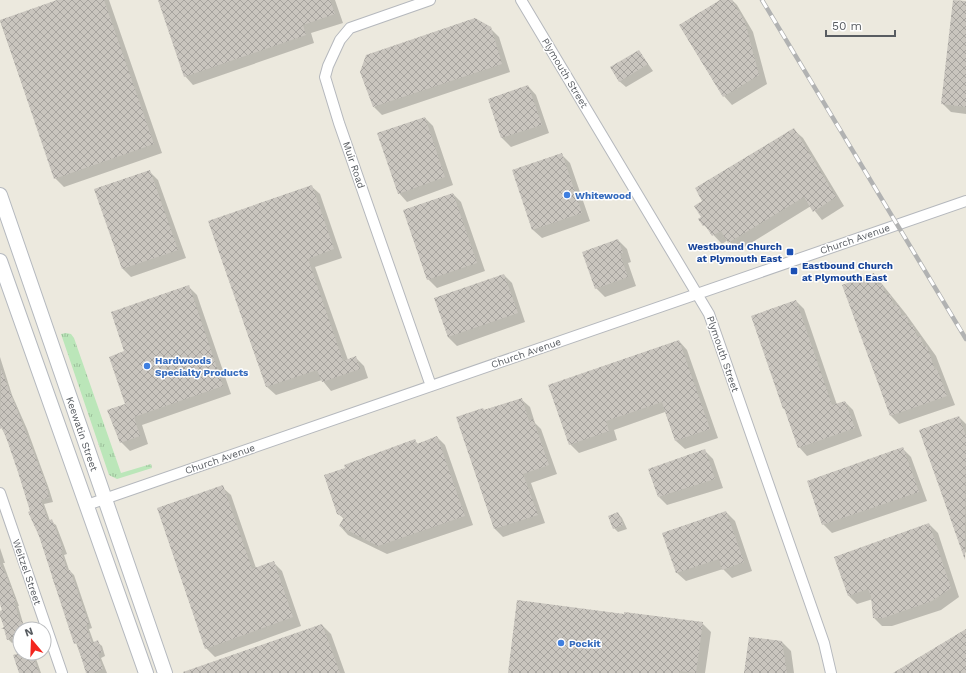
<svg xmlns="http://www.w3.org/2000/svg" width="966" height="673" font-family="'Work Sans',sans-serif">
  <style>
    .grass { fill: url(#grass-tufts) }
    .shadow { fill: #0003 }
    .building { fill: url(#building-cross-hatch) }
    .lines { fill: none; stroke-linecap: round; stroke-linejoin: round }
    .minor-casing { stroke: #b5b8bd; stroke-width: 12 }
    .secondary-casing { stroke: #b5b9bf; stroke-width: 16 }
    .minor { stroke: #fff; stroke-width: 10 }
    .secondary { stroke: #fff; stroke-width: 14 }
    .rail-casing { stroke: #b1b2b2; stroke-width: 4.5 }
    .rail { stroke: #fff; stroke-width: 3; stroke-dasharray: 9; stroke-linecap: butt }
    .shop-dot { fill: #3f7fe0; stroke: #fff; stroke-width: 1.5 }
    .transit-dot { fill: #1a4fb4; stroke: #fff; stroke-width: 1.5 }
    .labels { text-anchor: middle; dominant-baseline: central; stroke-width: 3; stroke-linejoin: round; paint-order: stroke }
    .street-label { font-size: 10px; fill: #585c61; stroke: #fff }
    .shop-label { font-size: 10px; font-weight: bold; fill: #366cbe; stroke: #fff; text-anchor: start }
    .transit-label { font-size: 10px; font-weight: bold; fill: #164399; stroke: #fff; text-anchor: end }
  </style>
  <defs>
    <pattern id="grass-tufts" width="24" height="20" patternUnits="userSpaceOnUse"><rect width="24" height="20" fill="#bbe6b9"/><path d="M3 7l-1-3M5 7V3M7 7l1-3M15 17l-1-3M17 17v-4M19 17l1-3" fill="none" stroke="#9bbe9a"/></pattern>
    <pattern id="building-cross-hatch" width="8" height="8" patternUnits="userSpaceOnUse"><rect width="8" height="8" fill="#c9c5be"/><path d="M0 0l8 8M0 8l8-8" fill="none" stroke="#a6a39e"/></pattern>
  </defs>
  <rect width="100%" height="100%" fill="#ece9de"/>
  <path class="grass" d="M66 333 71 334 74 338 121 473 151 464 152 468 117 479 109 475 61 334Z"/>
  <path class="shadow" d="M60 0H109L162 153 64 187 55 178 0 21Z
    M159 0H335L343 23 311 33 314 43 193 85 185 76Z
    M722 0H732L737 5 753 32 767 84 732 105 724 96Z
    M966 2V114L951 112 942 103Z
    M490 28 499 37 510 72 382 115 374 107Z
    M639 51 653 71 626 87 619 81Z
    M528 86 536 95 549 133 511 147 502 138 489 100Z
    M425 118 433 126 453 185 407 202 399 193Z
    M794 130 803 138 844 206 822 220 811 206 738 251 728 240 722 244 704 225 702 217 703 201Z
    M561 154 570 163 590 221 542 238 533 230Z
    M149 171 158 180 186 258 131 277 123 269Z
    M311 186 320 194 342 258 315 267 348 360 355 357 364 366 368 378 331 391 322 380 276 395 267 387 210 221Z
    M453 194 461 202 485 271 437 288 428 279Z
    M618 240 627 249 631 262 628 263 636 286 605 297 596 288Z
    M874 274 906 314 936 356 955 405 899 424 891 416Z
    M504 275 512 283 525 322 457 346 448 337 435 298Z
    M188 286 197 295 231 394 142 425 148 444 130 451 121 442 126 405V352Z
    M796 301 804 309 837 405 845 402 853 410 862 436 807 456 799 447 787 411 784 408 752 316Z
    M679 341 687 350 718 438 685 449 676 441 665 412 614 430 617 440 579 453 570 444Z
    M0 357 12 395 27 429 49 489 53 502 44 504 50 521 56 525 63 543 67 554 64 555 69 570 74 575 92 628 89 629 94 643 97 642 102 646 105 656 101 658 107 673H87L52 577 53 576 8 440 0 425Z
    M521 399 530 407 535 423 541 429 557 474 531 483 545 523 503 537 495 529 484 410Z
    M959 417 966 424V553L962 548Z
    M437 437 445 445 473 525 387 554 348 535 340 526 344 519 338 513 415 441 418 444Z
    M903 449 911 457 927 501 832 533 823 524Z
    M705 451 713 459 723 488 667 505 659 497Z
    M222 487 231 495 256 568 273 562 282 571 301 626 215 657 206 648Z
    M726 512 735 521 752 571 732 578 723 569 686 581 677 573 664 534Z
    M618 513 622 518 627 529 618 532 614 528Z
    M929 524 938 533 959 597 941 610 892 626H882L874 618 873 599 857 604 848 595Z
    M0 548 5 563H3L19 606H18L23 623 27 629H20V653H34L41 673H20L18 654 14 642 12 643 8 639 0 613 3 611 0 600Z
    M625 615 702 623 711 632 705 673H509Z
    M322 625 331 634 345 673H199Z
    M782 642 791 651 794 673H745Z"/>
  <path class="building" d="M57 0H104L154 144 54 179 0 20Z
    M158 0H330L335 14 303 25 306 35 184 77Z
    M720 0H732L745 22 759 75 723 97 679 25Z
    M953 0 966 1V107L941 104Z
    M475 18 491 27 502 64 373 107 360 72 366 55Z
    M639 50 648 64 619 82 610 67Z
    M528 85 542 125 501 138 488 99Z
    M425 117 445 177 398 194 377 133Z
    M794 128 836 197 813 212 804 197 728 243 721 231 712 236 705 225 703 226 698 219 701 217 694 206 702 201 695 188Z
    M562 153 582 213 532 230 512 170Z
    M150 170 178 250 122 269 94 189Z
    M312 185 334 249 308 259 343 361 356 356 360 369 322 382 317 370 266 387 208 221Z
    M453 193 477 263 427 280 403 210Z
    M618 239 623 253 620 254 628 277 595 289 582 252Z
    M874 273 878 285 882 284 886 295 890 294 894 306 898 304 902 316 906 315 910 326 913 325 917 337 920 336 924 347 927 346 935 370 937 369 947 396 890 416 842 285Z
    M504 274 518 313 448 337 434 298Z
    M189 285 223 386 134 417 140 436 120 443 107 410 125 404 109 357 124 351 111 312Z
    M796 300 832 405 845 401 855 428 798 448 784 408 783 409 751 316Z
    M679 340 710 429 675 441 662 402 606 421 609 431 569 445 548 385Z
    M1 369 46 484 49 498 41 500 48 521 52 519 59 538 63 550 61 551 67 570H70L89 624 86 625 92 643 98 640 102 652 98 654 103 669 93 673H86L77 643 74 644 39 536 28 512 30 511 18 472 7 440 2 428 0 429Z
    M522 398 529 421 533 419 549 465 523 474 538 515 494 529 456 417 483 408 484 410Z
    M959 416 966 436 965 560 919 430Z
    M437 436 465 516 378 546 339 526 344 517 337 514 324 475 345 468 344 465 415 439 417 444Z
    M903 447 919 492 822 525 807 481Z
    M705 449 715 479 658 497 648 469Z
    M223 485 252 569 274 561 293 617 205 649 157 508Z
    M726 511 744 562 722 570 719 559 676 573 662 533Z
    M618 512 623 525 613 529 608 516Z
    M929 523 951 588 932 601 883 618H873L871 596 868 589 848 596 834 557Z
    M0 564 7 577 16 602H14L20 621H22L25 629H20V653H32L39 673H19L13 655 17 654 12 638 7 640 4 629H1L4 627 0 616V611L2 610 0 604Z
    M517 600 624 614V612L703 622 696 673 680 671 679 673H508Z
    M322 624 340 673H184L183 672Z
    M966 629V673H893Z
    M749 637 782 641 787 673H744Z"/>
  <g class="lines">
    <defs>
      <path id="minor" d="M430 0 350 28 340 40 328 66 325 77 339 123 431 386
        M521 0 709 314 824 643 831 673
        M0 493 62 673
        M87 505 966 201"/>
      <path id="secondary" d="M0 195 165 673
        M0 261 146 673"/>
    </defs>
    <use href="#minor" class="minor-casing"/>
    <use href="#secondary" class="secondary-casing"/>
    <use href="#minor" class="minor"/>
    <use href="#secondary" class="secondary"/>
    <defs>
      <path id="rail" d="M762 0 966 339"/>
    </defs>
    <use href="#rail" class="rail-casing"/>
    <use href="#rail" class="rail"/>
  </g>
  <g class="shop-dot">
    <circle cx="567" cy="195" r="4"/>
    <circle cx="147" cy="366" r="4"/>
    <circle cx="561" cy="643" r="4"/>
  </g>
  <g class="transit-dot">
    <rect x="786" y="248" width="8" height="8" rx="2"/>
    <rect x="790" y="267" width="8" height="8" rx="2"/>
  </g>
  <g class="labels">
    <g class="street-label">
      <text transform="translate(565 73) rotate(59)">Plymouth Street</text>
      <text transform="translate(354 165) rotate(71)">Muir Road</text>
      <text transform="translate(855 239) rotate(-19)">Church Avenue</text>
      <text transform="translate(526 353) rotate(-19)">Church Avenue</text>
      <text transform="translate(723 354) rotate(71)">Plymouth Street</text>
      <text transform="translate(82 434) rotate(71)">Keewatin Street</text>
      <text transform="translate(220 459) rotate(-19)">Church Avenue</text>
      <text transform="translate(27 572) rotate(71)">Weitzel Street</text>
    </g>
    <g class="shop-label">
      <text x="575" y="195">Whitewood</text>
      <text x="155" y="360">Hardwoods<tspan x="155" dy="12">Specialty Products</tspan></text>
      <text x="569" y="643">Pockit</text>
    </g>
    <g class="transit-label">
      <text x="782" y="246">Westbound Church<tspan x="782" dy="12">at Plymouth East</tspan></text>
      <text x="802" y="265" text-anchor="start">Eastbound Church<tspan x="802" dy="12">at Plymouth East</tspan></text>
    </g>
  </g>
  <g transform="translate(32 641) rotate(341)"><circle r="19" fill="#ffffff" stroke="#bcbec0"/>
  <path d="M0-3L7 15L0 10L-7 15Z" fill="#f3251e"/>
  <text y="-6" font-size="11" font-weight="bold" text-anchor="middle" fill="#585c61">N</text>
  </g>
  <path d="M826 30v6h69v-6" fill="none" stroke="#585c61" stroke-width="2"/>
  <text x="832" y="30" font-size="12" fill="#585c61" stroke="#ffffff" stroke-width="3" paint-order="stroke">50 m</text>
</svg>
